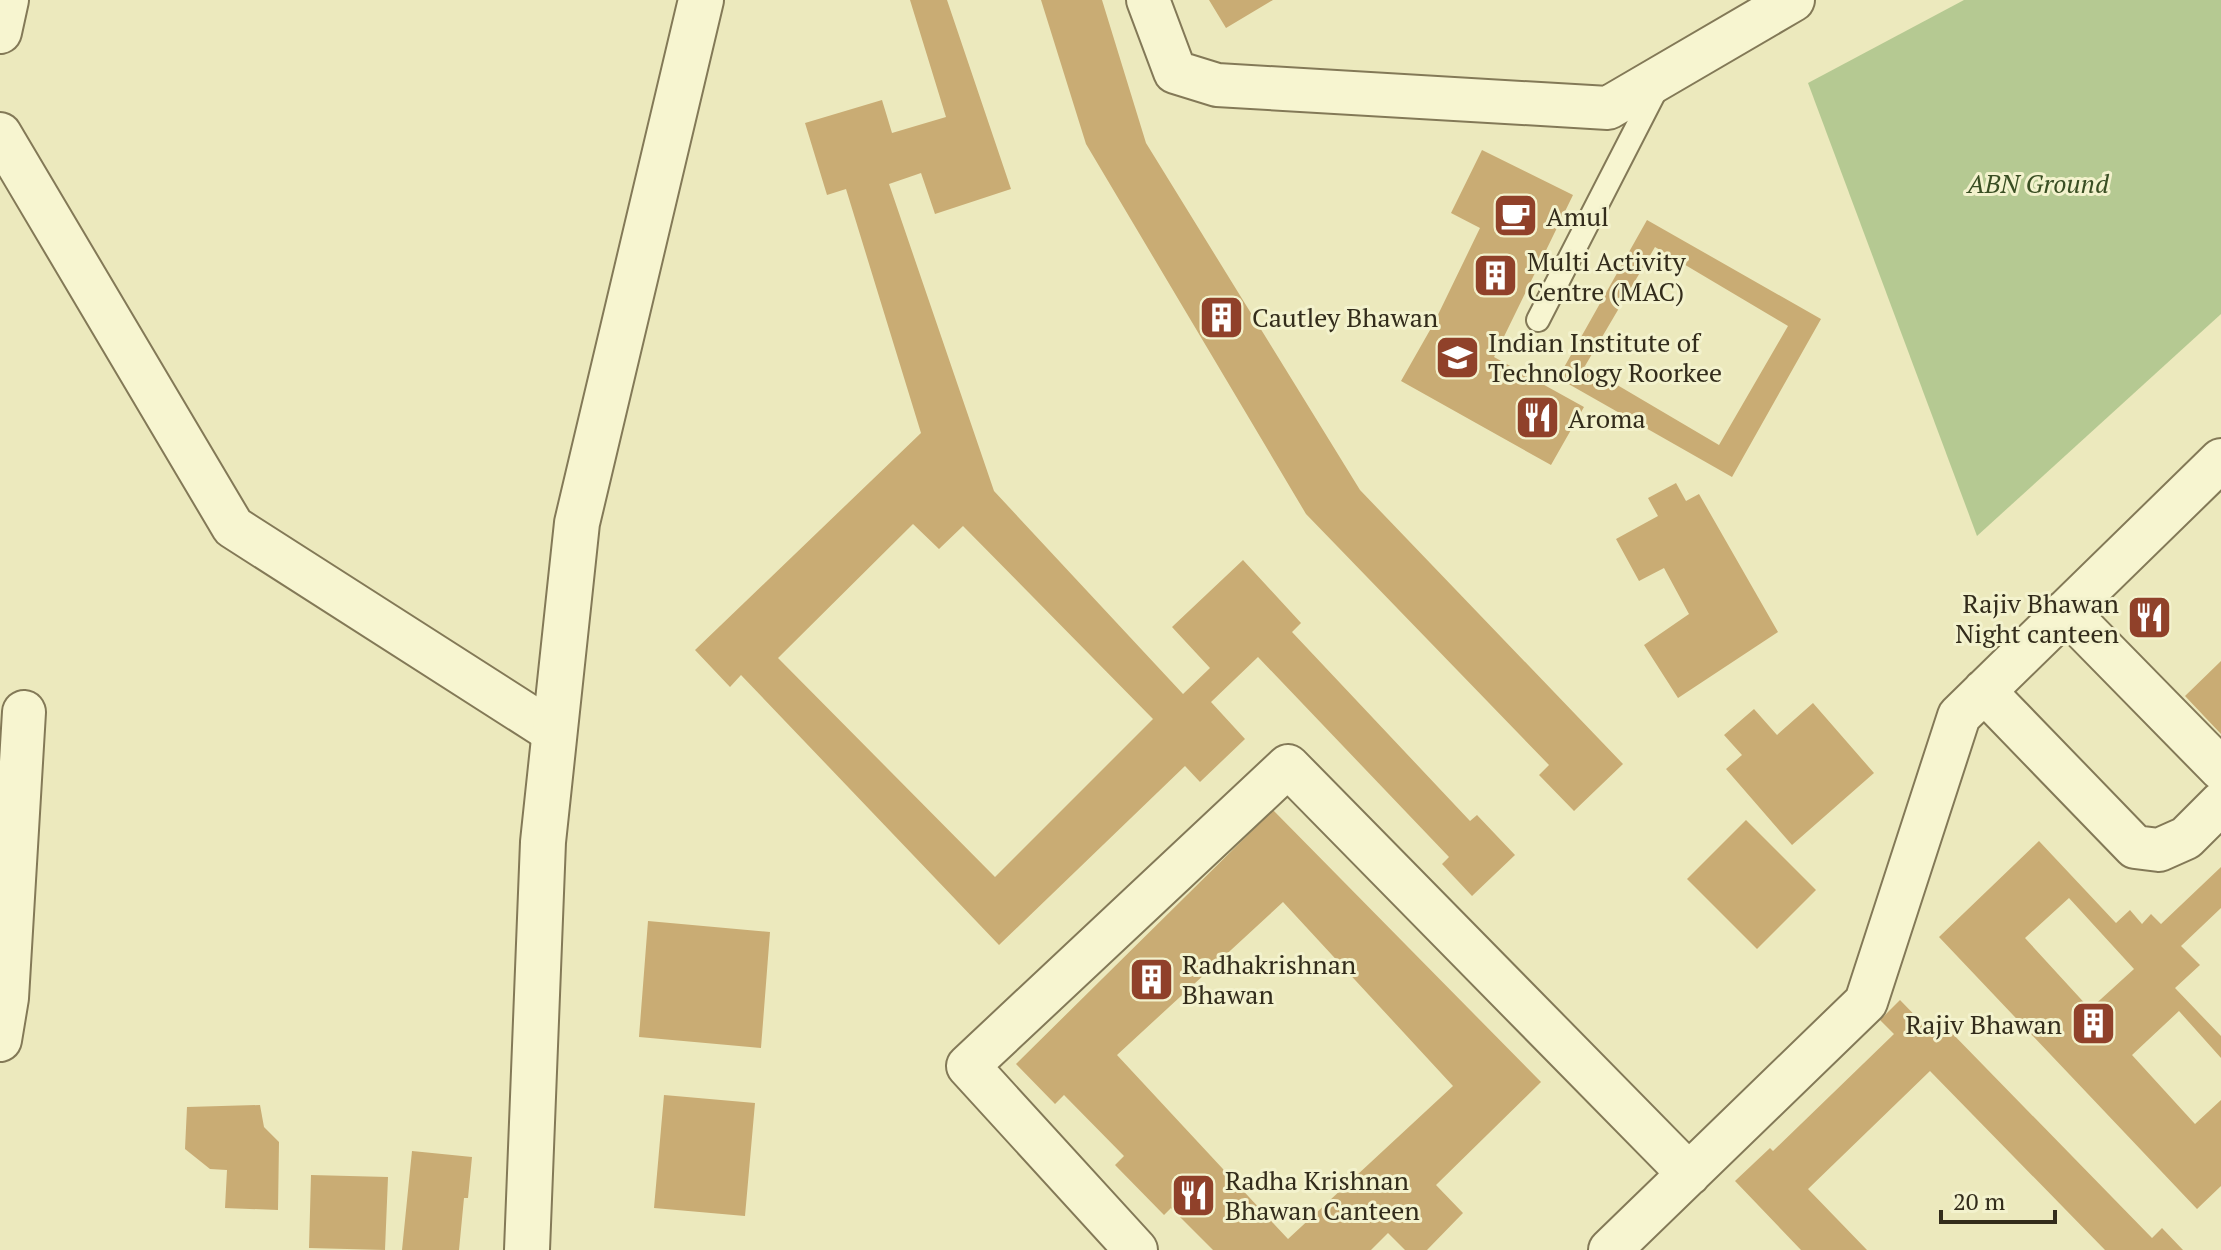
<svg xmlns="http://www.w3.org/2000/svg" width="2221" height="1250" font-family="'PT Serif',serif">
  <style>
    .green { fill: #b5c992 }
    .building { fill: #c9ac74; fill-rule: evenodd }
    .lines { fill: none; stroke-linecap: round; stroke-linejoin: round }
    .service-casing { stroke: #837957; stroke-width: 26 }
    .minor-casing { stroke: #837957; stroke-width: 46 }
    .tertiary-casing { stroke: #837957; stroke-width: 48 }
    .service { stroke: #f7f5d0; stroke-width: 22 }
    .minor { stroke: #f7f5d0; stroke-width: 42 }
    .tertiary { stroke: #f7f5d0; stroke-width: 44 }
    .labels { text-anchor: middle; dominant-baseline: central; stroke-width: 6; stroke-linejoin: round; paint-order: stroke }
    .park-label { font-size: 26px; font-style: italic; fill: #394e23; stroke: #f3f2cd }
    .poi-label { font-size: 26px; fill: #332c1b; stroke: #f3f2cd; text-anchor: start }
  </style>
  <rect width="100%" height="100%" fill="#ece9bd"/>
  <path class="green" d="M1964 0H2221V314L1977 536 1808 83Z"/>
  <path class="building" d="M910 0H947L1011 189 935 214 921 173 889 184 994 491 1183 694 1210 668 1172 627 1243 560 1301 623 1292 632 1470 821 1477 815 1515 855 1472 896 1442 864 1449 857 1258 657 1211 702 1245 739 1200 782 1185 766 999 945 741 675 730 687 695 650 921 433 846 189 827 195 805 123 882 100 892 133 946 117ZM913 524 939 549 963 526 1153 719 995 877 778 658Z
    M1041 0H1102L1146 143 1360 490 1623 764 1574 811 1539 775 1549 765 1306 514 1086 144Z
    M1209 0H1273L1226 28Z
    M1482 150 1573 195 1494 357 1584 407 1551 465 1401 381 1434 323 1480 228 1451 213Z
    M1647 220 1821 319 1732 477 1558 378ZM1655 247 1788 326 1719 445 1585 366Z
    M1676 483 1686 501 1699 494 1778 632 1678 698 1644 645 1689 614 1664 568 1639 581 1616 539 1658 516 1648 498Z
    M2221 661V734L2185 696Z
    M1813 703 1874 773 1792 845 1726 769 1742 755 1724 735 1754 709 1777 735Z
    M1273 810 1541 1082 1436 1185 1463 1213 1427 1250H1405L1388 1233 1371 1250H1213L1171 1208 1164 1215 1115 1165 1124 1156 1064 1095 1055 1104 1016 1064ZM1283 902 1453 1086 1288 1239 1117 1055Z
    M1746 820 1816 890 1757 949 1687 879Z
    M2039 841 2116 923 2130 910 2142 924 2151 914 2161 924 2221 867V908L2181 946 2200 965 2175 988 2221 1036V1058L2179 1011 2132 1055 2195 1124 2221 1100V1186L2197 1209 1939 937ZM2069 898 2134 969 2090 1009 2025 938Z
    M648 921 770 932 761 1048 639 1037Z
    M1900 1000 1936 1037 1946 1027 2152 1238 2162 1228 2183 1250H2105L1930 1071 1808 1189 1867 1250H1801L1735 1181 1770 1148 1773 1151 1894 1034 1880 1020Z
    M664 1095 755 1103 745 1216 654 1208Z
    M260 1105 264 1127 279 1142 278 1210 225 1208 227 1170 210 1169 185 1149 187 1107Z
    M412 1151 472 1157 468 1198H464L459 1250H402Z
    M311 1175 388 1177 385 1250 309 1248Z"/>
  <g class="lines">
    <defs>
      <path id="service" d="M1538 320 1659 84"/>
      <path id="minor" d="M1148 0 1175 72 1217 85 1608 108 1793 0
        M0 32 7 0
        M0 134 233 527 555 733
        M2066 611 2221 769
        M1984 691 2135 847 2159 850 2186 838 2221 803
        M0 1040 7 998 24 712
        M1136 1250 968 1066 1288 766 1689 1174
        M1610 1250 1866 1002 1959 716 2221 460"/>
      <path id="tertiary" d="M527 1250 543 842 577 523 701 0"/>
    </defs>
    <use href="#service" class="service-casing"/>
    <use href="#minor" class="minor-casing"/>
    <use href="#tertiary" class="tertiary-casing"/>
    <use href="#service" class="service"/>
    <use href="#minor" class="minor"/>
    <use href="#tertiary" class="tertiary"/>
  </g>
  <defs>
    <symbol id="cafe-square" viewBox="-11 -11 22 22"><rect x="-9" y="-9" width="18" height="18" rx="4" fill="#90412a" stroke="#f3f2cd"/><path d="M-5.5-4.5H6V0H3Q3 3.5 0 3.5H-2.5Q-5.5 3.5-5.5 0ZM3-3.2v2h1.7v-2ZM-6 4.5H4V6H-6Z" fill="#fff"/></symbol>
    <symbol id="building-square" viewBox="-11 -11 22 22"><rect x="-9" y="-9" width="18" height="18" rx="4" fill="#90412a" stroke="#f3f2cd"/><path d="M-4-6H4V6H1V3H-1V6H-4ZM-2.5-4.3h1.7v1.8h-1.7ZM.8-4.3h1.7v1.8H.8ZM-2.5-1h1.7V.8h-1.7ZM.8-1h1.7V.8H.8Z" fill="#fff"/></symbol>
    <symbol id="university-square" viewBox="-11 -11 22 22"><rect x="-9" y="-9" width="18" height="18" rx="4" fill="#90412a" stroke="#f3f2cd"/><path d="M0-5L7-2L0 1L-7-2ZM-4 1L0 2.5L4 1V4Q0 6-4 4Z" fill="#fff"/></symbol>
    <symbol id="restaurant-square" viewBox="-11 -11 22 22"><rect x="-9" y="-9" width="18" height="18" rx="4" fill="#90412a" stroke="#f3f2cd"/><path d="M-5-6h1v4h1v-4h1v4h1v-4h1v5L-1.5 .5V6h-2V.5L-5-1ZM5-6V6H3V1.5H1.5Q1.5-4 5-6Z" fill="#fff"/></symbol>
  </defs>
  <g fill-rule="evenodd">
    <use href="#cafe-square" x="1490" y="190" width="51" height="51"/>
    <use href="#building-square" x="1470" y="250" width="51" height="51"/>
    <use href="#building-square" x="1196" y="292" width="51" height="51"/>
    <use href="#university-square" x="1432" y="332" width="51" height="51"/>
    <use href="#restaurant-square" x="1512" y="392" width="51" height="51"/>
    <use href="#restaurant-square" x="2124" y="592" width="51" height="51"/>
    <use href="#building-square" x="1126" y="954" width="51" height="51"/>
    <use href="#building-square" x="2068" y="998" width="51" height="51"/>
    <use href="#restaurant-square" x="1168" y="1170" width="51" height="51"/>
  </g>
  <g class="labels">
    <g class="park-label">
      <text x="2038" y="183">ABN Ground</text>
    </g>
    <g class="poi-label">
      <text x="1546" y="216">Amul</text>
      <text x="1527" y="261">Multi Activity<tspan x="1527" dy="30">Centre (MAC)</tspan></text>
      <text x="1252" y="317">Cautley Bhawan</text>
      <text x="1488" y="342">Indian Institute of<tspan x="1488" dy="30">Technology Roorkee</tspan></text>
      <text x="1568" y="418">Aroma</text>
      <text x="2119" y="603" text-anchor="end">Rajiv Bhawan<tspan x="2119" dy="30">Night canteen</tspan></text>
      <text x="1182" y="964">Radhakrishnan<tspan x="1182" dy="30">Bhawan</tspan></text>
      <text x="2062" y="1024" text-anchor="end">Rajiv Bhawan</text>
      <text x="1225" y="1180">Radha Krishnan<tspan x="1225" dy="30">Bhawan Canteen</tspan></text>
    </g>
  </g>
  <path d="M1941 1210v12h114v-12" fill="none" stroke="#332c1b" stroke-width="4"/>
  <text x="1953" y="1210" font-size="24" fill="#332c1b" stroke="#f3f2cd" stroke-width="6" paint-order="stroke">20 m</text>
</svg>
